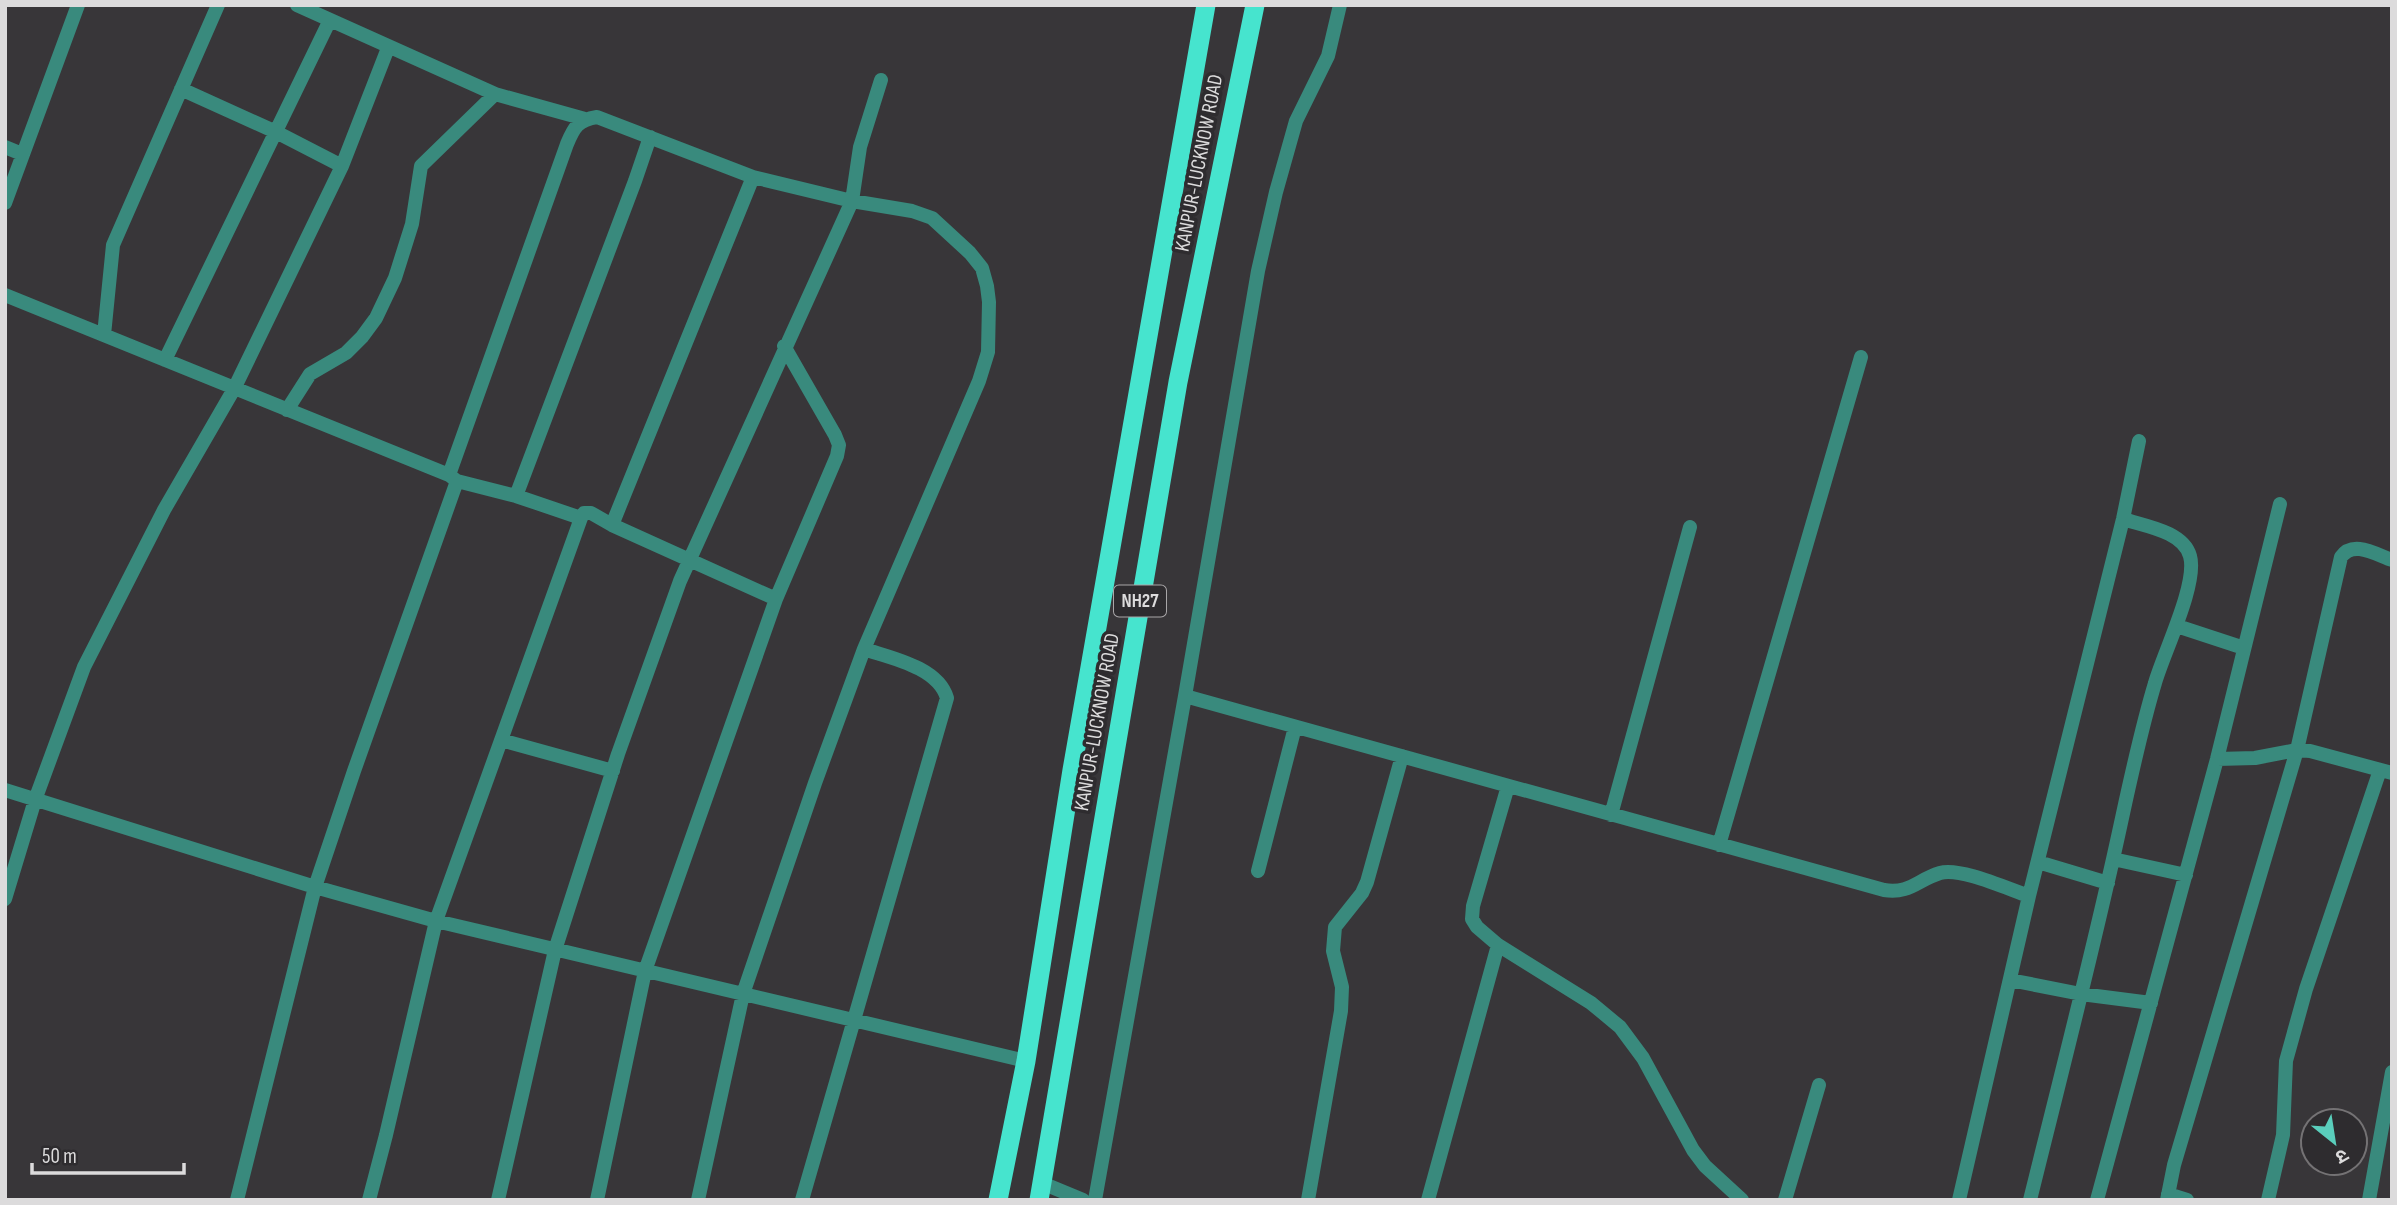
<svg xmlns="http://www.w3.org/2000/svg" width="2397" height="1205" font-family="'Sofia Sans Condensed','Noto Sans Devanagari',sans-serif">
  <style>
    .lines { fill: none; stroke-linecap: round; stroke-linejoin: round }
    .minor { stroke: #398a7d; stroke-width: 14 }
    .trunk { stroke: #46e4ce; stroke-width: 19 }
    .labels { text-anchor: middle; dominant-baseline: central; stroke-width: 7; stroke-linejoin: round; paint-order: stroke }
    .shield { fill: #2e2c2f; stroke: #a8a6a8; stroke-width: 2 }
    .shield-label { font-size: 19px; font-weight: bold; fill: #dcdbdc }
    .street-label { font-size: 21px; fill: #dcdbdc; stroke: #2e2c2f }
  </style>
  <rect width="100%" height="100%" fill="#383639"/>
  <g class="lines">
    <path class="minor" d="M181 89 276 132 342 166
      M495 94 585 119
      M5 147 22 154
      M753 177 612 525 776 599
      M5 203 78 5
      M5 295 449 475
      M104 335 113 245 218 5
      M165 360 329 22
      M287 410 310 374 346 353 362 337 376 318 395 278 412 224 421 166 495 94 297 5
      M457 481 449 475 567 144C574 127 578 120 597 117L753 177 852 201 912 211 932 218 970 253 982 268 987 286 989 302 988 352 979 381 864 649 815 783 743 994 698 1200
      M516 496 635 181 650 137
      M2177 626 2244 648
      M1185 696 1884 890C1910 894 1917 880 1940 873 1960 867 2008 889 2029 896
      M501 740 613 771
      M2217 759 2255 758 2297 750 2310 751 2392 773
      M1508 786 1473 906 1472 919 1477 927 1498 945 1591 1003 1620 1027 1643 1058 1693 1150 1705 1166 1742 1200
      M5 790 315 887 436 921 1026 1061
      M1611 815 1690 527
      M1719 845 1861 357
      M2113 859 2186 875
      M2038 862 2108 883
      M1258 871 1295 727
      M5 899 35 800 84 667 164 510 234 389 342 166 388 48
      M2010 980 2081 994 2151 1003
      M1042 1183 1083 1200
      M2168 1194 2187 1200
      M237 1200 315 887 354 771 457 481 516 496 581 518
      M369 1200 386 1135 436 921 581 518 584 513H591L612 525
      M498 1200 555 950 618 754 680 581 852 201 860 147 881 80
      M597 1200 645 971 776 599 837 456 839 445 835 435 784 346
      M802 1200 947 698C938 667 891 658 864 649
      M1095 1200 1185 696 1258 271 1276 192 1296 121 1328 56 1340 5
      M1308 1200 1341 1011 1342 987 1333 951 1335 927 1362 893 1367 882 1402 756
      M1428 1200 1498 945
      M1785 1200 1819 1085
      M1959 1200 2029 896 2123 519 2139 441
      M2030 1200C2056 1095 2083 990 2107 885 2123 818 2135 749 2155 683 2163 654 2198 584 2190 556 2183 531 2144 526 2123 519
      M2097 1200 2217 759 2280 504
      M2167 1200 2174 1165 2297 750 2341 557C2353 540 2375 554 2392 560
      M2268 1200 2283 1135 2286 1061 2306 989 2380 770
      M2369 1200 2392 1072"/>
    <path class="trunk" d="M998 1200 1026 1061 1072 770 1206 5
      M1039 1200 1178 382 1255 5"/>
  </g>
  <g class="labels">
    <rect class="shield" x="1114" y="585.5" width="52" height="31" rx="5"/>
    <g class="shield-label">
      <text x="1140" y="601">NH27</text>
    </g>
    <g class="street-label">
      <text transform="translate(1199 163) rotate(-79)">KANPUR-LUCKNOW ROAD</text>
      <text transform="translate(1097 722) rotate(-80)">KANPUR-LUCKNOW ROAD</text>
    </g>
  </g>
  <rect width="2397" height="1205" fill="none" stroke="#dcdbdc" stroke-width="14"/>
  <g transform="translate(2334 1142) rotate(150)"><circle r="33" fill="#2e2c2f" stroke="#747274" stroke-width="2"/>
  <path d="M0-5L12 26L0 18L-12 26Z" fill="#5acebc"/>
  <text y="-10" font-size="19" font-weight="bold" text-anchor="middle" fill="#dcdbdc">उ</text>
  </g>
  <path d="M32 1163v10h152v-10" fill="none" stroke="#dcdbdc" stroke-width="3.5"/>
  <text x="42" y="1163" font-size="21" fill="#dcdbdc" stroke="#2e2c2f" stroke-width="5" paint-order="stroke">50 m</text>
</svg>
